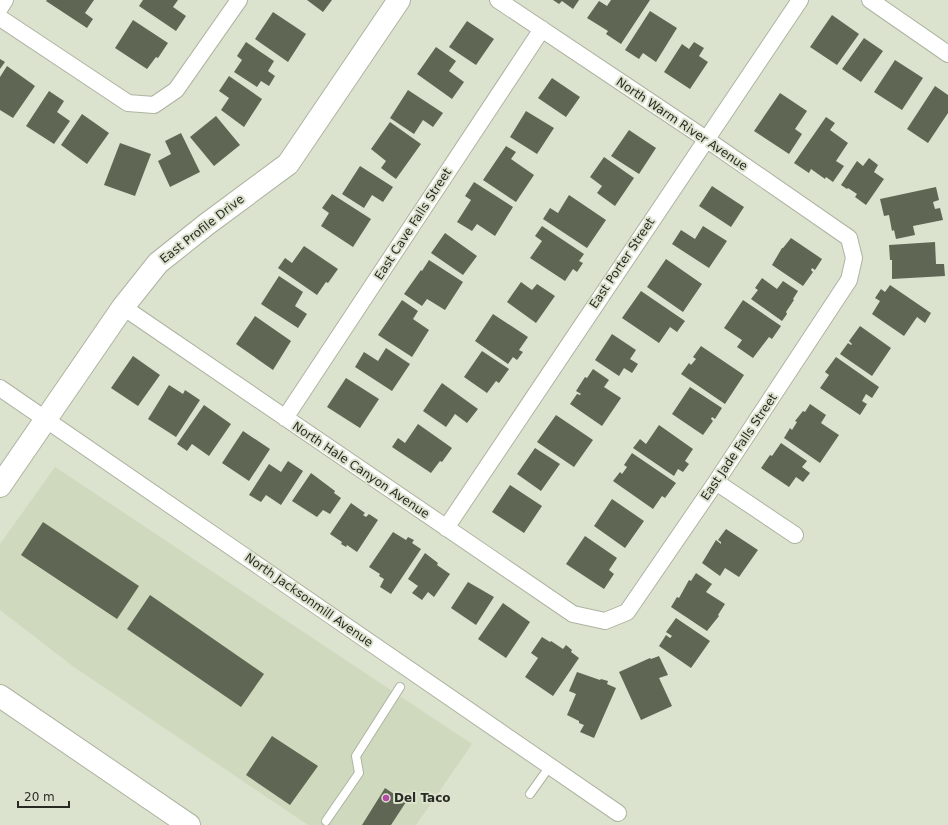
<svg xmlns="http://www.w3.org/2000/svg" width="948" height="825" font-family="'DejaVu Sans',sans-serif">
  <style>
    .built { fill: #cfd9bd }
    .building { fill: #606654 }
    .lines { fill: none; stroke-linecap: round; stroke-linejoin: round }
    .lane-casing { stroke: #adb4a1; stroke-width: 10 }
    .street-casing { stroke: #adb4a1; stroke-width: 18 }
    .secondary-casing { stroke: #adb4a1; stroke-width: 24 }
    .primary-casing { stroke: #adb4a1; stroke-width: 24 }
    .lane { stroke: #fff; stroke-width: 8 }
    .street { stroke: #fff; stroke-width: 16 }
    .secondary { stroke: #fff; stroke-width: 22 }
    .primary { stroke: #fff; stroke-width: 22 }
    .poi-dot { fill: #b74aa9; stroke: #dbe2cd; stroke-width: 1.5 }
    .labels { text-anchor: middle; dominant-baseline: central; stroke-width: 4; stroke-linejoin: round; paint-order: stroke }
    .street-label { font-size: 12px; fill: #282b23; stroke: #dbe2cd }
    .poi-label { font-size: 12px; font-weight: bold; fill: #282b23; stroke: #dbe2cd; text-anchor: start }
  </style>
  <rect width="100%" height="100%" fill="#dbe2cd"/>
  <path class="built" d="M55 467 472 744 416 825H308L74 667 0 610V544Z"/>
  <path class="building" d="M47 0H94L85 13 93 19 87 28 46 1Z
    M143 0H178L173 7 186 16 176 31 139 6Z
    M307 0H332L323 12Z
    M553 0H579L573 9 562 1 559 4Z
    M611 0H650L621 44 606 34 608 31 587 18 599 1 607 6Z
    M650 11 677 28 656 62 643 53 639 59 625 50Z
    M273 12 306 34 288 62 255 39Z
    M832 15 859 34 837 65 810 47Z
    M133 20 168 43 158 58 156 57 147 69 115 48Z
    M467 21 494 39 476 65 449 47Z
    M864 38 883 51 861 82 842 69Z
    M246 42 274 61 268 71 275 76 269 86 261 81 257 87 234 72 242 60 237 56Z
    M694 42 704 48 699 56 708 62 690 89 664 72 682 44 689 49Z
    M436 47 456 61 449 71 464 82 452 99 417 74Z
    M0 59 5 62 0 69Z
    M895 60 923 78 902 110 874 92Z
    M7 66 35 86 13 118 0 110V77Z
    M229 76 262 99 244 127 221 110 229 98 219 91Z
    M552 78 580 97 566 117 538 98Z
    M935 86 948 95V113L928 143 907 129Z
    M408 90 443 113 433 127 423 120 414 134 390 118Z
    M49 91 64 101 57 112 70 121 54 144 26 126Z
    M780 93 807 111 795 129 802 134 789 154 754 131Z
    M526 111 554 128 537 154 510 137Z
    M82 114 109 133 87 164 61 145Z
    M216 116 240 145 214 166 190 137Z
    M826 117 835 123 830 130 848 143 836 161 844 166 833 182 826 177 825 179 811 169 809 173 794 163Z
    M390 122 421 144 396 179 381 168 386 161 371 149Z
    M629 130 656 148 639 174 611 156Z
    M181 133 200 172 170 187 158 161 171 154 165 141Z
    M120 143 151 154 135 196 104 185Z
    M506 146 516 152 511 159 534 175 516 202 483 180Z
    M604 157 634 178 615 206 597 193 602 186 590 177Z
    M869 158 878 165 874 172 884 179 866 205 855 197 857 194 848 188 847 189 841 185 857 161 863 166Z
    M360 166 393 187 383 202 372 195 364 208 342 194Z
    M474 182 513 207 495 236 477 224 472 231 457 222 471 200 465 196Z
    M712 186 744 207 731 227 699 206Z
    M936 187 939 200 933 202 935 209 940 208 943 220 913 226 915 235 896 239 894 230 892 231 889 215 884 216 880 199Z
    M332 194 371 219 353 247 321 226 329 213 322 208Z
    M569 195 606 220 587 248 543 219 550 208 558 213Z
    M542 226 584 254 579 261 583 263 577 272 573 269 565 281 530 258 542 241 535 236Z
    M703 226 727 241 709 268 672 244 681 230 695 239Z
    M445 233 477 256 463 275 431 253Z
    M791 238 822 259 815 270 812 268 811 270 813 272 803 286 772 265 782 248H783Z
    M935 242 936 264H944L945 276 892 279V260H890L889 245Z
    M304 246 338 269 328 283 326 282 317 295 278 268 285 258 292 263Z
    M666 259 702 284 683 312 647 287Z
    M429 260 463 282 445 310 427 299 422 306 404 294 421 270 422 271Z
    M279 276 303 292 295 306 307 314 298 328 261 304Z
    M762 278 777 289 783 281 798 291 793 299 794 300 786 312 787 314 782 321 751 299 758 290 755 288Z
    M521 282 532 290 537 284 555 296 536 323 507 302Z
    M890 285 931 313 925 323 917 317 904 336 872 314 880 301 875 298 881 289 885 292Z
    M641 291 685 321 677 332 670 327 659 343 622 318Z
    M402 300 418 311 413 319 429 330 412 357 378 335Z
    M743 300 781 326 772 339 769 337 753 358 737 347 742 340 724 328Z
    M493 314 528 337 519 350 523 352 517 360 513 357 508 364 475 341Z
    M255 316 291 341 273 370 236 344Z
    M860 326 891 348 872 376 840 354 848 343 851 345 852 344 849 341Z
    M612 334 636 350 630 359 638 364 632 373 624 368 619 376 595 360Z
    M701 346 744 375 725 404 681 374 689 363 691 365 696 359 693 357Z
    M386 348 410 364 392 391 355 367 364 352 378 361Z
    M482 351 509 369 499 383 496 381 487 393 464 377Z
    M133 356 160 375 138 406 111 388Z
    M836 357 879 387 872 398 866 394 862 401 867 404 860 415 820 388 829 375 825 372Z
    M593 369 609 380 604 387 621 398 602 426 570 404 577 394 580 395 581 394 576 391 585 377 587 378Z
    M346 378 379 399 360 428 327 407Z
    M442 383 478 409 467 423 455 414 446 427 423 411Z
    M169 385 183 394 185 390 200 400 176 437 148 419Z
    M690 387 722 408 715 419 712 417 711 419 713 421 703 435 672 414Z
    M810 404 826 415 821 423 839 435 820 463 784 438 790 428 792 430 797 422 795 421 803 411 805 412Z
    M204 405 231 424 209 456 192 444 187 451 177 444Z
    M556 415 593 440 574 467 537 442Z
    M418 424 452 448 442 462 440 461 431 473 392 447 398 438 405 443Z
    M659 425 693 449 685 461 689 464 683 472 678 469 674 476 633 448 640 439 646 444Z
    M243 431 270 449 249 481 222 463Z
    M781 443 807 461 802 467 810 473 803 482 796 477 789 487 761 468 770 455 772 456Z
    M535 448 560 464 541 491 517 474Z
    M632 453 676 483 665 498 662 496 653 509 613 481 620 472 622 474 627 467 624 465Z
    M288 461 303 471 281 505 266 495 261 502 249 495 269 464 281 472Z
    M311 473 335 491 334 493 341 498 330 514 323 510 317 517 292 501Z
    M510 485 542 506 524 533 492 512Z
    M612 499 644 521 625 548 594 526Z
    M351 503 365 513 363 515 366 517 369 514 378 520 357 552 347 545 346 547 341 544 342 542 330 534Z
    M43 522 139 586 117 619 21 555Z
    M726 529 758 550 739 577 725 568 720 576 702 563 716 540 721 544V542L718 540Z
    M393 532 406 540 408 537 414 540 412 543 421 549 391 594 380 587 384 579 379 576 380 574 369 567Z
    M585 536 617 558 609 570 614 574 604 589 566 564Z
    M425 553 438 563 437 565 450 574 434 597 428 592 422 600 412 593 418 586 408 579Z
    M696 573 712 584 706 592 725 604 718 615 719 616 707 631 671 607 677 597 679 598 689 580 691 581Z
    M468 582 494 597 476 625 451 608Z
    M150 595 264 674 241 707 127 629Z
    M503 603 530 622 506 658 478 639Z
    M676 618 710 641 691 668 659 646 666 635 670 638 672 636 666 632Z
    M542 637 550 642 551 641 563 649 566 645 572 650 571 652 579 658 553 696 525 677 538 658 531 653Z
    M659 656 668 675 659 678 672 706 641 720 619 672 650 658 651 659Z
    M577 672 600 680 601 679 608 681 607 684 616 688 594 738 580 732 584 725 579 723V721L567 715 576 694 569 691Z
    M272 736 318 766 290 805 246 775Z
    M385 788 406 802 391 825H362Z"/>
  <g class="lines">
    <defs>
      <path id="lane" d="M530 794 550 766
        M326 821 359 773 356 756 400 687"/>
      <path id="street" d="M870 0 948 54
        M0 8 5 0
        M0 18 128 103 154 105 176 90 239 0
        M123 307 573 614 605 621 627 612 716 482 849 280 854 258 849 238 706 139 498 0
        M0 388 618 813
        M285 418 542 29
        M716 482 795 535
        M446 528 800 0"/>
      <path id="secondary" d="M0 486 123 307 158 263 207 224 288 164 399 0"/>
      <path id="primary" d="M0 696 189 825"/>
    </defs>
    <use href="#lane" class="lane-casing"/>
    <use href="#street" class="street-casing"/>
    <use href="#secondary" class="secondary-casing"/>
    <use href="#primary" class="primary-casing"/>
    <use href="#lane" class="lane"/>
    <use href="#street" class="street"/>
    <use href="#secondary" class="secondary"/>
    <use href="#primary" class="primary"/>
  </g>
  <circle class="poi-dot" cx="386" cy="798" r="4"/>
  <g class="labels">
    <g class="street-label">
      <text transform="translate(682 124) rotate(34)">North Warm River Avenue</text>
      <text transform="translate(413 224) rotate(-57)">East Cave Falls Street</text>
      <text transform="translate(202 229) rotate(-38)">East Profile Drive</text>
      <text transform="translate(622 263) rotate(-56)">East Porter Street</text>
      <text transform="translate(739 447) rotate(-56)">East Jade Falls Street</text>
      <text transform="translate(361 470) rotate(34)">North Hale Canyon Avenue</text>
      <text transform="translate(309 600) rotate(35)">North Jacksonmill Avenue</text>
    </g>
    <g class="poi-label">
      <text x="394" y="798">Del Taco</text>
    </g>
  </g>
  <path d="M18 801v6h51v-6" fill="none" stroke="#282b23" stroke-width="2"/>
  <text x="24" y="801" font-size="12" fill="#282b23" stroke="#dbe2cd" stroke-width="3" paint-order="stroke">20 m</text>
</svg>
